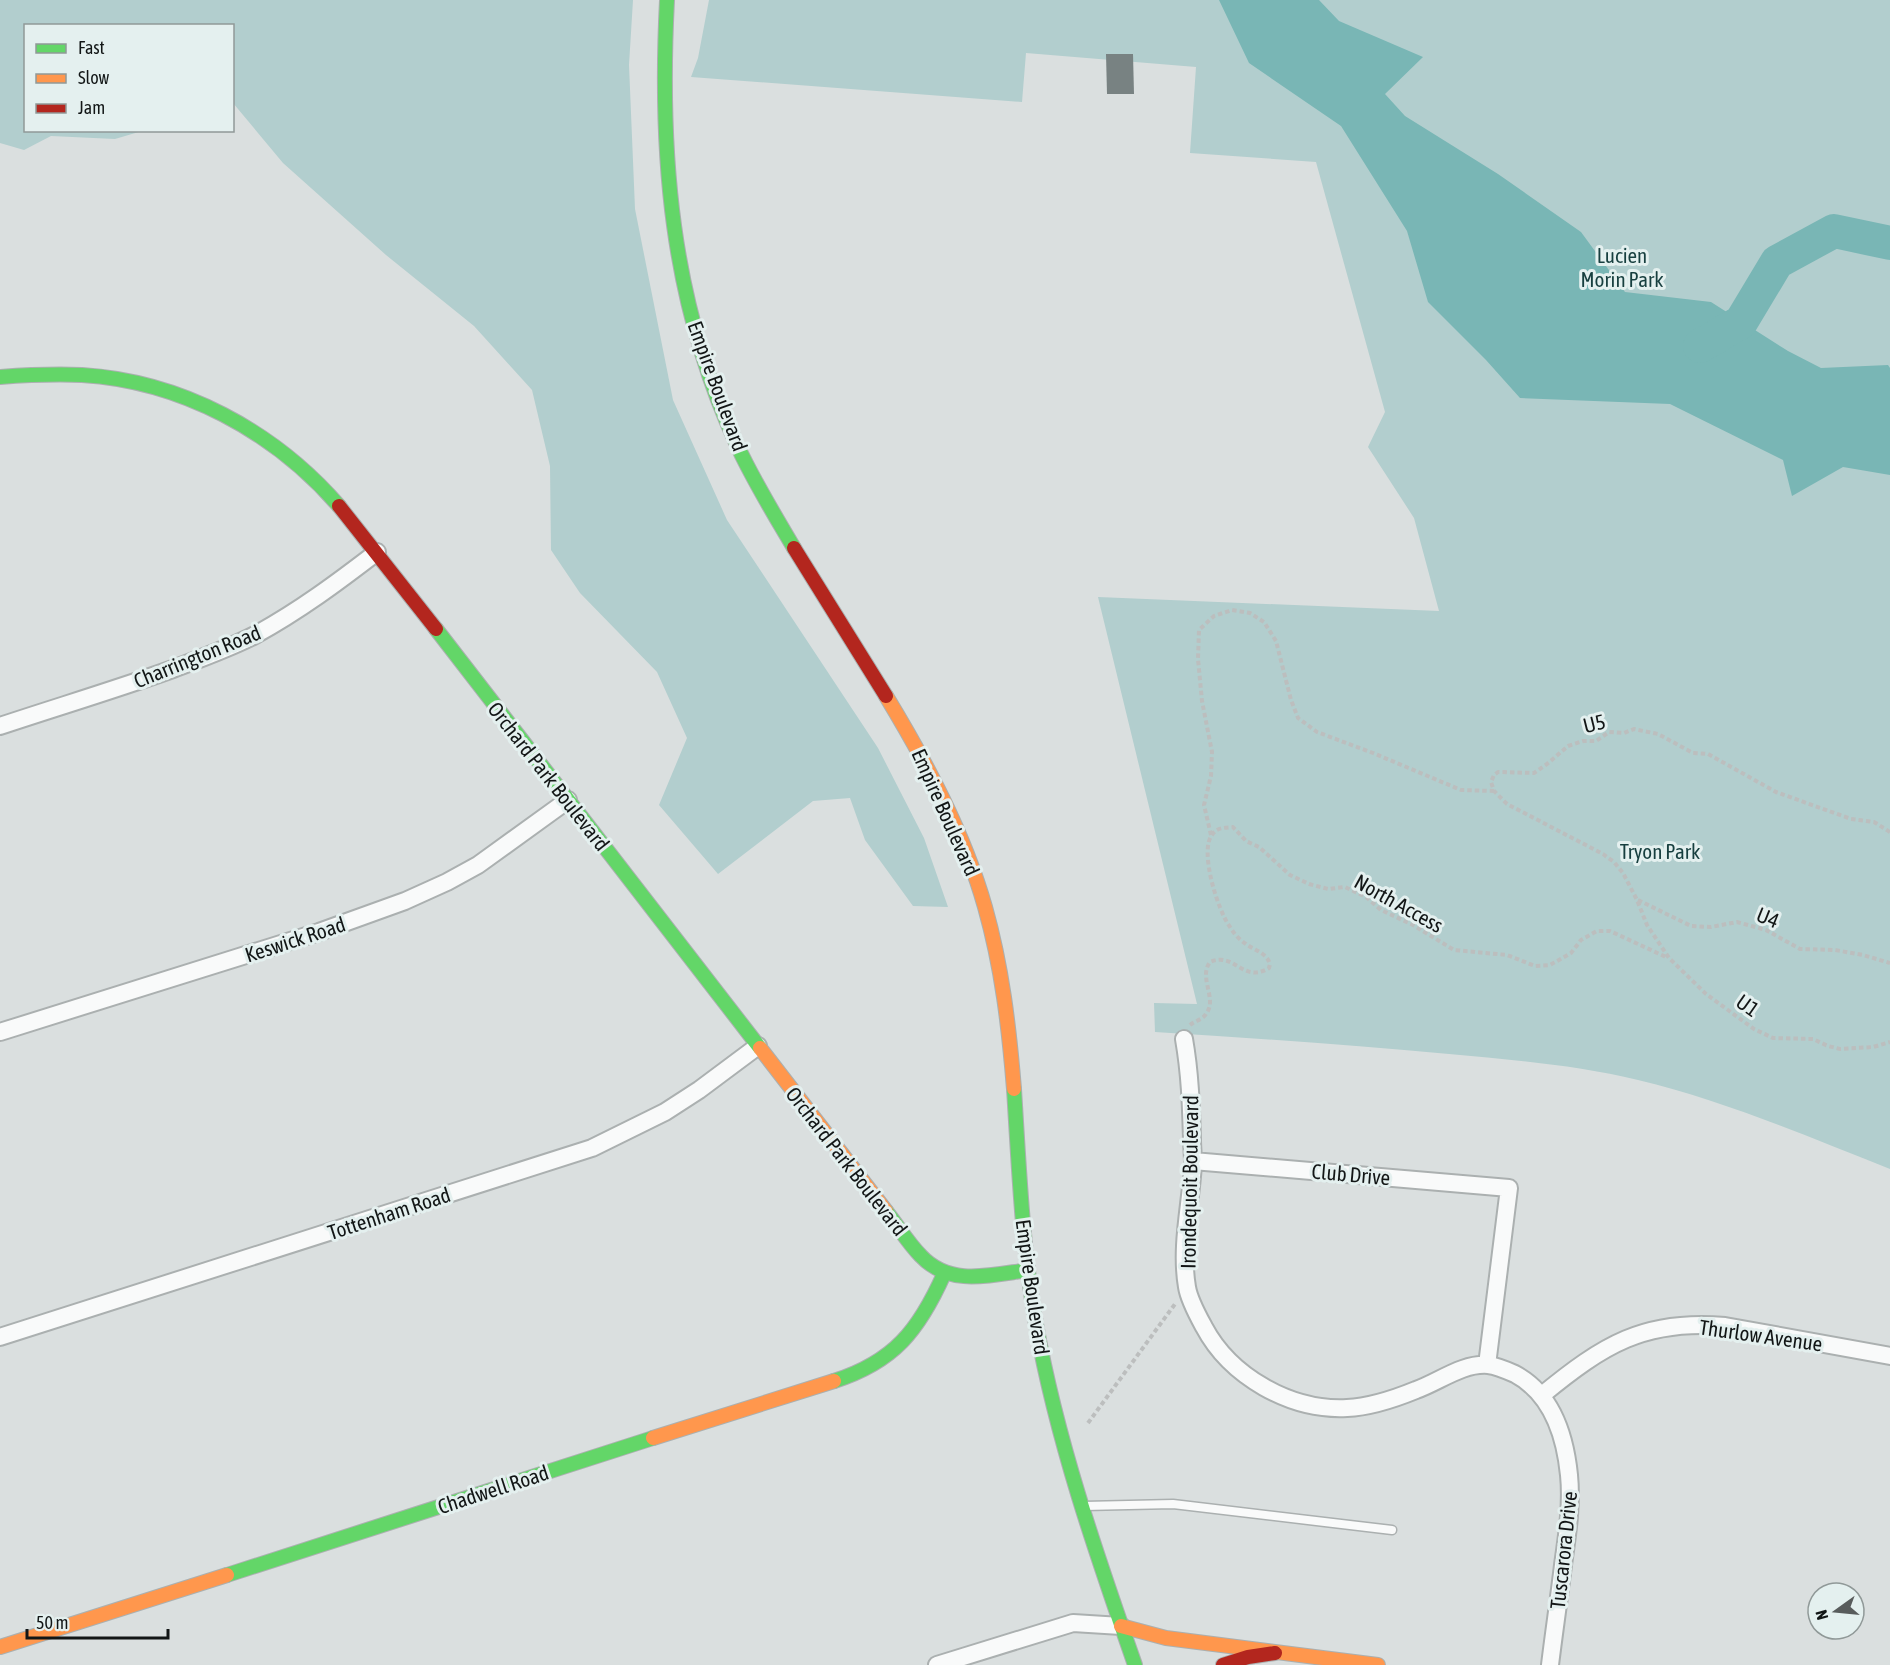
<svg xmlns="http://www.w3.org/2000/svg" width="1890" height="1665" font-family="'Asap Condensed',sans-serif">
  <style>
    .green { fill: #b2cece }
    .water { fill: #79b6b5 }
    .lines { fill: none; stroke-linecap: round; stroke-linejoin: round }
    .river { stroke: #79b6b5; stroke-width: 34 }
    .building { fill: #788282 }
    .lane-casing { stroke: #abb0b0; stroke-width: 11 }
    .street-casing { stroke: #abb0b0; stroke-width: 20 }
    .fast-casing { stroke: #abb0b0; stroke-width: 16 }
    .slow-casing { stroke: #abb0b0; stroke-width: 16 }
    .jam-casing { stroke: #abb0b0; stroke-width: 16 }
    .path { stroke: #bcbebe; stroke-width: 4; stroke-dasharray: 4.5 3; stroke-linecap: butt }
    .lane { stroke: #f9fafa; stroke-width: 8 }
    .street { stroke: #f9fafa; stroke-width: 16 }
    .fast { stroke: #63d668; stroke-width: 14 }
    .slow { stroke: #ff974d; stroke-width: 14 }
    .jam { stroke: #b3261e; stroke-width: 14 }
    .labels { text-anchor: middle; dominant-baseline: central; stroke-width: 6; stroke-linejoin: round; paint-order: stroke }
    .park-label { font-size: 21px; fill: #173f3f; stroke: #e4f0ef }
    .street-label { font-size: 21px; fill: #121616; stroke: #e4f0ef }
  </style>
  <rect width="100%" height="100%" fill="#dadfdf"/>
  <path class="green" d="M0 0H633L629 65 635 209 673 400 727 520 878 748 924 838 948 907 913 906 865 840 850 798 813 801 718 874 659 805 687 738 657 672 580 593 551 550 550 466 532 390 474 326 386 255 283 163 233 103 232 26H26V130L142 131 115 139 51 136 24 150 0 143Z
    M709 0H1890V1169C1807 1136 1725 1101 1638 1080 1576 1065 1512 1060 1449 1054 1351 1045 1253 1038 1155 1032L1154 1003 1197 1004 1098 597 1439 611 1414 518 1368 447 1385 412 1316 162 1190 153 1196 67 1026 53 1022 102 691 77 698 58Z"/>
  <path class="water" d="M1219 0H1319L1339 21 1423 57 1385 94 1405 116 1498 174 1581 232 1625 292 1711 302 1788 351 1821 368 1888 365 1890 368V475L1843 467 1792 496 1783 460 1670 404 1520 398 1486 360 1428 302 1407 231 1341 126 1249 63Z"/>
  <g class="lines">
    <path class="river" d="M1700 346 1741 322 1777 262 1834 231 1890 243"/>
  </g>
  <path class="building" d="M1106 54H1133L1134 94H1107Z"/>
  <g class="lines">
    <defs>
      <path id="lane" d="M1084 1506 1173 1504 1392 1530"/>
      <path id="street" d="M0 726C57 707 114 690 170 670 199 659 228 649 255 635 299 611 338 582 377 552
        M0 1032 319 932 405 901 447 882 478 865 568 800
        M1184 1039C1190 1073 1191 1105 1192 1139 1192 1147 1193 1155 1193 1163 1191 1204 1180 1246 1187 1287 1189 1300 1198 1316 1204 1327 1230 1376 1290 1411 1347 1408 1371 1407 1394 1399 1416 1390 1439 1382 1462 1363 1488 1365 1497 1366 1506 1370 1515 1374 1552 1394 1565 1435 1569 1475 1572 1505 1567 1536 1563 1565 1559 1599 1554 1632 1550 1665
        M1193 1161 1509 1188 1487 1365
        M0 1337 592 1148 665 1112 699 1090 758 1046
        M1542 1395C1603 1345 1644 1319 1725 1326L1890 1356
        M937 1665 1073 1623 1121 1626"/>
      <path id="fast" d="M667 0C659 155 671 302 737 445 753 480 774 514 794 548
        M0 377C27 375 54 374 82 375 181 381 274 431 339 506
        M436 629 760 1048
        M1014 1089C1019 1167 1022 1246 1036 1324 1057 1441 1096 1553 1135 1665
        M886 1211C898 1226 908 1243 921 1256 950 1287 991 1275 1028 1270
        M834 1381C894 1362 919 1330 944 1274
        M227 1575 653 1438"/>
      <path id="slow" d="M886 696C926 762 964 833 985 907 1002 967 1009 1027 1014 1089
        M760 1048 886 1211
        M653 1438 834 1381
        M1121 1626 1166 1638 1378 1665
        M0 1647 227 1575"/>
      <path id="jam" d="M339 506 436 629
        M794 548 886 696
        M1223 1665 1248 1657 1275 1653"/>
    </defs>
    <use href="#lane" class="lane-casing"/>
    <use href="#street" class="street-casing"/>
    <use href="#fast" class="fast-casing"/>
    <use href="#slow" class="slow-casing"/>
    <use href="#jam" class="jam-casing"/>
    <path class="path" d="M1890 832 1874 822 1851 819 1776 792 1708 754 1693 753 1658 734 1634 729 1624 733 1609 732 1596 741H1583L1568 746 1547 764 1534 773 1498 772 1494 775 1491 782 1494 791 1507 804 1603 854 1614 862 1623 873 1637 900 1647 925 1669 958 1706 994 1754 1029 1773 1038 1813 1039 1828 1046 1840 1049 1873 1047 1890 1042
      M1211 835 1204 805 1211 776 1212 752 1202 701 1198 659 1199 630 1214 616 1232 610 1250 613 1264 622 1276 641 1291 700 1298 718 1317 732 1373 753 1461 790 1494 791
      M1638 900 1691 926 1711 927 1737 922 1766 930 1800 949 1835 950 1863 955 1890 963
      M1190 1025C1195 1021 1203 1019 1206 1014 1218 999 1198 978 1210 962 1235 951 1242 984 1269 968L1270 964C1266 952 1255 951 1246 944 1240 940 1234 934 1230 927 1218 911 1199 851 1212 835 1217 827 1225 828 1233 827L1246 841 1259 847 1290 875 1309 884 1328 889 1345 887 1366 897 1381 910 1413 925 1454 950 1507 955 1535 966 1550 965 1571 953 1581 940 1597 931H1610L1666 957
      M1088 1423 1175 1304"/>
    <use href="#lane" class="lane"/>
    <use href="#street" class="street"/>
    <use href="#fast" class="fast"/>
    <use href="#slow" class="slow"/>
    <use href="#jam" class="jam"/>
  </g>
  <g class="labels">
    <g class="park-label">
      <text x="1622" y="255">Lucien<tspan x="1622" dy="24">Morin Park</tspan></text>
      <text x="1660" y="851">Tryon Park</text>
    </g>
    <g class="street-label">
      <text transform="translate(718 386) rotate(70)">Empire Boulevard</text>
      <text transform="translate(197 656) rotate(-22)">Charrington Road</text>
      <text transform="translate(1594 723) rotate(-14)">U5</text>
      <text transform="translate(549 776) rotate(52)">Orchard Park Boulevard</text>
      <text transform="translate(946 812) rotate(66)">Empire Boulevard</text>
      <text transform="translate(1399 903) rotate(29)">North Access</text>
      <text transform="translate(1768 917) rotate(22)">U4</text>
      <text transform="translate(295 939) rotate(-18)">Keswick Road</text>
      <text transform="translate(1748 1005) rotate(35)">U1</text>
      <text transform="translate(847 1161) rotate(52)">Orchard Park Boulevard</text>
      <text transform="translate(1351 1174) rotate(5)">Club Drive</text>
      <text transform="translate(1189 1182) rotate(-89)">Irondequoit Boulevard</text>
      <text transform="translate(389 1213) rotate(-18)">Tottenham Road</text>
      <text transform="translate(1033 1287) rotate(82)">Empire Boulevard</text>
      <text transform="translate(1761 1335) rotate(8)">Thurlow Avenue</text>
      <text transform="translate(493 1489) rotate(-18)">Chadwell Road</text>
      <text transform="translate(1563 1550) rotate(-84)">Tuscarora Drive</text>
    </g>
  </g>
  <rect x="24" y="24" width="210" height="108" fill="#e4f0ef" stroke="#909998" stroke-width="1.5"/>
  <rect x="36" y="44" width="30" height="9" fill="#63d668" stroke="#909998" stroke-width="1.5"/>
  <text x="78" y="54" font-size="18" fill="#121616">Fast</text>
  <rect x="36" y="74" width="30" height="9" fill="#ff974d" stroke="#909998" stroke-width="1.5"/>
  <text x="78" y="84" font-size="18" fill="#121616">Slow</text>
  <rect x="36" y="104" width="30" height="9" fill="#b3261e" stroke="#909998" stroke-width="1.5"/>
  <text x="78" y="114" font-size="18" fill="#121616">Jam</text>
  <g transform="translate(1836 1611) rotate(255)"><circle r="28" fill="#e4f0ef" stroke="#909998" stroke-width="1.5"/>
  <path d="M0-4.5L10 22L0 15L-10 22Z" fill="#585c5c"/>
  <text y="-9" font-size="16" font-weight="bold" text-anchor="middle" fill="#121616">N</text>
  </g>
  <path d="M27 1629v9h141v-9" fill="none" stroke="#121616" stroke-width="3"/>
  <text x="36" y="1629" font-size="18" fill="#121616" stroke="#e4f0ef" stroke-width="4.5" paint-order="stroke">50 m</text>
</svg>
